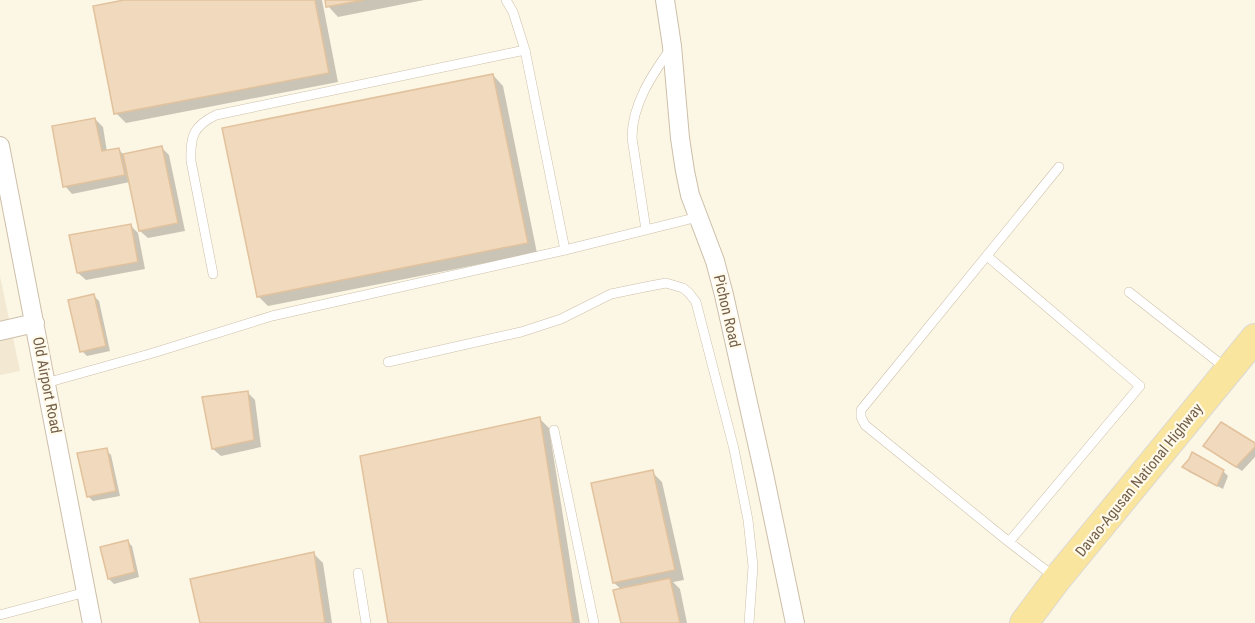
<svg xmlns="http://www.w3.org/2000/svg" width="1255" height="623" font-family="'Roboto Condensed',sans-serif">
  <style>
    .residential { fill: #f3e9d2 }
    .shadow { fill: #0003 }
    .building { fill: #f0d9bc; stroke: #e2c29d; stroke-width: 1.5 }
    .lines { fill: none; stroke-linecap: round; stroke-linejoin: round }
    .lane-casing { stroke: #cdbfaa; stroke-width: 10 }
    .street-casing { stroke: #cdbfaa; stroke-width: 20 }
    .primary-casing { stroke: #ddd9d4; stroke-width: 30 }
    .lane { stroke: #fff; stroke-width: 9 }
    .street { stroke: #fff; stroke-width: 18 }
    .primary { stroke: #f9e59e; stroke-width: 28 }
    .labels { text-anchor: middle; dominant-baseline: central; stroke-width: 4.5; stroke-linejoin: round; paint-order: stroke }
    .street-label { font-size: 15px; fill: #735f4a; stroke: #fffaea }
  </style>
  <rect width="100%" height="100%" fill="#fcf6e4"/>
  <path class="residential" d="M0 276 20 371 0 375Z"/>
  <path class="shadow" d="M132 0H322L338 82 126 123 116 113Z
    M326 0H424L338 17 328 6Z
    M493 75 503 86 537 253 268 306 258 296Z
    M95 119 103 127 107 152 119 150 124 155 161 147 169 155 185 231 148 238 140 231 130 182 72 194 65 186Z
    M130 225 138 233 145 269 86 280 78 273Z
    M94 296 99 301 110 351 87 356 82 351Z
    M247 392 255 400 261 447 221 456 213 449 204 399Z
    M539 418 549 428 580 623H390Z
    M1205 445H1255V457L1242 471 1210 450Z
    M106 450 111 455 120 496 93 501 88 496Z
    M1184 467 1223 471 1228 476 1223 489 1189 472Z
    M652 472 662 482 684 580 673 582 680 589 687 623H622L621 589 614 583Z
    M127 541 132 546 139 577 114 584 109 579 101 548Z
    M313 553 323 563 332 623H201Z"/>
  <path class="building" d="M124 0H315L329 73 114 114 93 6Z
    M325 0H364L326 7Z
    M493 74 528 243 257 297 222 128Z
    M95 118 102 151 119 148 125 175 63 187 52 126Z
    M162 146 178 223 139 231 123 154Z
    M131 224 138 262 77 273 69 235Z
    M94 294 106 346 80 352 68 300Z
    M248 391 254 440 212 449 202 397Z
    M540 417 573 623H388L360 456Z
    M1221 422 1255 443V447L1236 467 1203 446Z
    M107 448 116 491 87 497 77 453Z
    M1192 452 1224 470 1217 486 1182 467 1189 459Z
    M653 470 675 570 613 583 591 483Z
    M128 540 135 572 108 579 100 547Z
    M314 552 325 623H200L190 579Z
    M670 578 680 623H621L613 590Z"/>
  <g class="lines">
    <defs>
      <path id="lane" d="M506 0 513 12 525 50 565 250
        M646 230 632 138C632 104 652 75 671 48
        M987 256 1140 386 1009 542 865 425 861 417V410L1059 167
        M213 274 191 161C190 137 193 126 216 115L525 50
        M1129 292 1227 369
        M388 362 521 332 561 319 611 294 645 287 666 283 683 288 689 293 696 302 734 449 748 520 753 566 749 623
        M46 383 153 353 272 316 565 250 698 217
        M554 430 594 623
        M1009 542 1056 578
        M358 573 366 623
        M0 615 86 592"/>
      <path id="street" d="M665 0 672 46 680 138 685 171 690 195 715 261 724 295 764 474 795 623
        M0 146 92 623
        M0 331 35 323"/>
      <path id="primary" d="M1024 623 1057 579 1255 338"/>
    </defs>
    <use href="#lane" class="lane-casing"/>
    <use href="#street" class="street-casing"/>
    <use href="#primary" class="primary-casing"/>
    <use href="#lane" class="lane"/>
    <use href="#street" class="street"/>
    <use href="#primary" class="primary"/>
  </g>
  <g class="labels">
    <g class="street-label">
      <text transform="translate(727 311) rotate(77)">Pichon Road</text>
      <text transform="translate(47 385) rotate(79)">Old Airport Road</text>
      <text transform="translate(1139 480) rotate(-51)">Davao-Agusan National Highway</text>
    </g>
  </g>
</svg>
